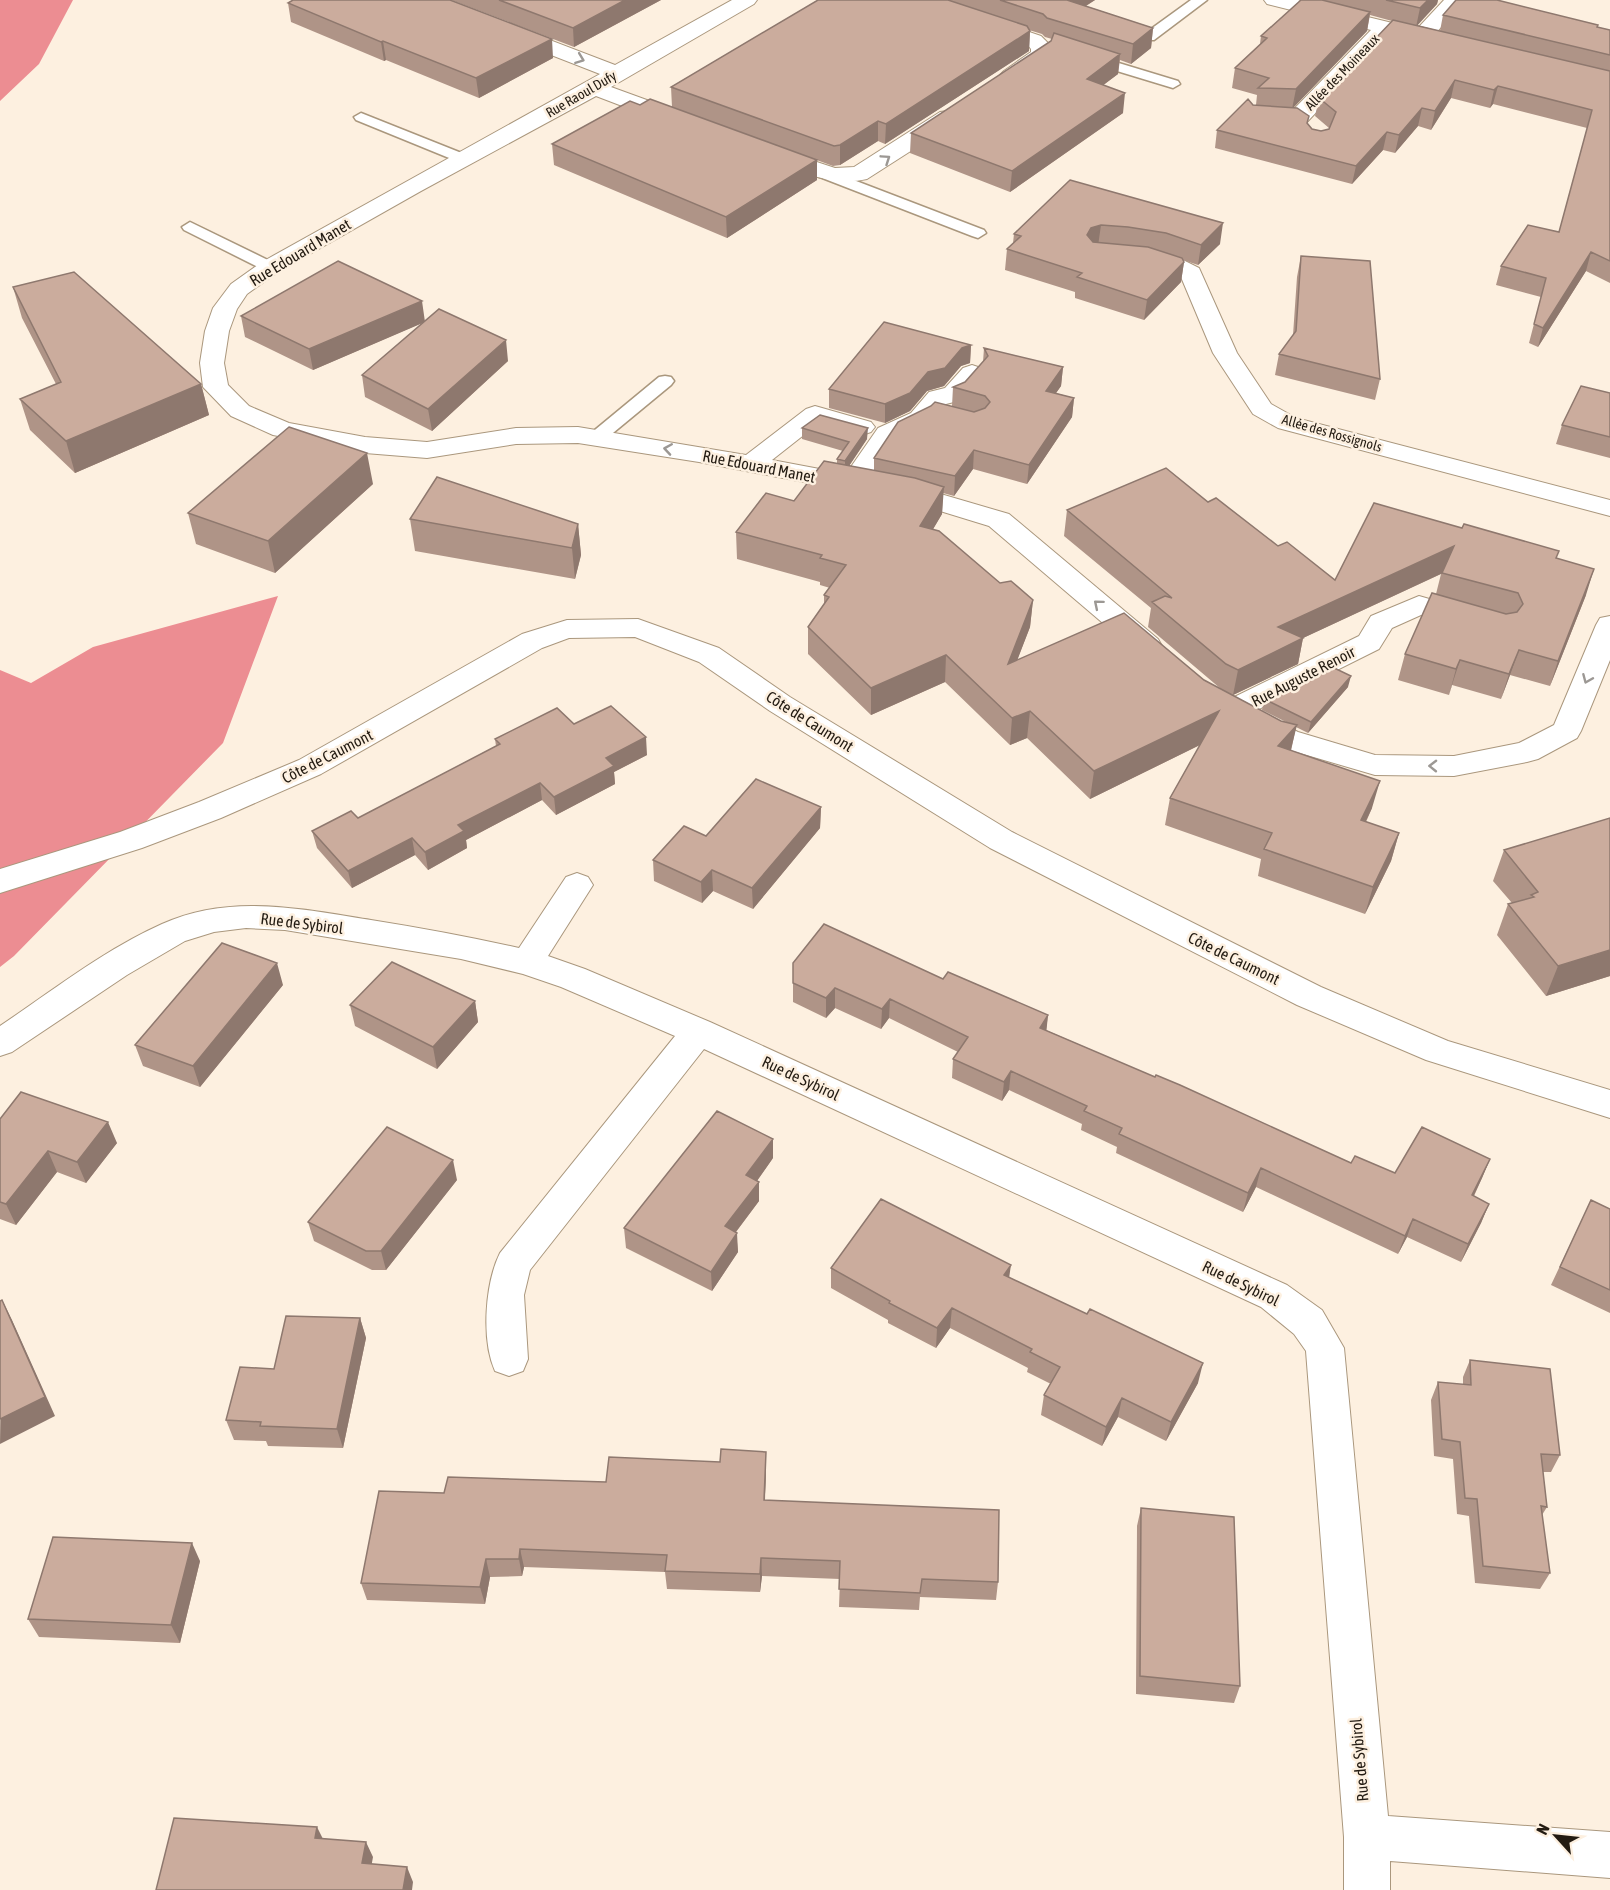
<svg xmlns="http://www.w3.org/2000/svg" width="1610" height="1890" font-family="'Asap Condensed',sans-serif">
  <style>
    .forest { fill: #ec8d92 }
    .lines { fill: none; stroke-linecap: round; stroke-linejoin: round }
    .lane-casing { stroke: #aa977d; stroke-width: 3 }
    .street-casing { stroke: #aa977d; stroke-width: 2 }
    .lane { fill: #fff; fill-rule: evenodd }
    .street { fill: #fff; fill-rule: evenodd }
    .wall { fill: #af9487; fill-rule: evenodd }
    .shaded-wall { fill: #8e786e }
    .building { fill: #cbac9d; stroke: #8e786e; stroke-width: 1.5 }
    .oneway { stroke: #9c9894 }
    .labels { text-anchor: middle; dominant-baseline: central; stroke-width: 5; stroke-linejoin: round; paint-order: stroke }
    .far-street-label { font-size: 14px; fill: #231b12; stroke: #fdf0e0 }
    .street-label { font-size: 16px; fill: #231b12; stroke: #fdf0e0 }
  </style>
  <rect width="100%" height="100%" fill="#fdf0e0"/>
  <path class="forest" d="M0 0H73L39 64 0 101Z
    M278 596 223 743 14 956 0 967V670L31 683 93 647Z"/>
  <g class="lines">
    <defs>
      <path id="lane" d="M1191 0H1207L1154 40H1144L1142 37 1144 34Z
        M1089 54 1178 81 1180 84 1173 88 1084 61 1082 58Z
        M361 113 469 156 472 159 464 164 459 162 356 120 354 117Z
        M817 166 984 230 986 233 978 238 972 236 812 174 809 171Z
        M190 222 276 264 278 267 276 270H264L184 230 182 227Z
        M665 376 671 377 674 381 671 385 602 442H590L587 438 590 434 659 377Z"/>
      <path id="street" d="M417 0H445L615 65 732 0H757L754 4 611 87 688 115 691 120 688 125 680 126 672 125 596 96 421 191 278 272 247 294 237 309 229 331 224 363 228 385 249 406 289 423 365 437 427 442 516 428 578 427 746 455 806 409 815 406 871 422 875 427 871 432 862 435 819 423 772 460 846 474 878 428 911 413 929 392 945 388 963 368 972 365 981 368 985 373 962 400 946 404 929 423 896 439 870 479 927 490 1009 514 1158 639 1162 646 1158 653 1148 655 1138 653 989 526 914 503 699 462 578 443 516 444 427 458 365 453 273 435 231 416 203 387 200 363 205 331 213 308 231 284 262 262 600 74 420 4Z
        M905 0H935L1041 36 1052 47 1051 55C1043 68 1019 83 1004 79L1000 75 1004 71 1031 52V49L1027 44 908 4Z
        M1264 0H1298L1417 29 1444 0H1465L1435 34 1438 38 1435 42 1421 43 1389 35 1307 122C1291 125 1270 124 1254 121L1251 116 1254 111 1293 110 1371 30 1267 4Z
        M948 111 956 112 959 117 956 122 867 179C832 187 799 171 766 160L763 155 766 150 774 148 835 168 854 167 940 112Z
        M1139 249 1181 259 1199 268 1237 353 1271 404 1296 418 1610 500V516L1278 428 1253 414 1213 353 1181 277 1165 269 1131 261 1127 256 1131 251Z
        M1419 596 1478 613 1482 619 1478 625 1468 628 1421 615 1392 628 1379 649 1255 711 1298 732 1375 755 1454 756 1519 743 1554 725 1596 625 1600 618 1610 616V660L1581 731 1577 738 1538 759 1527 762 1454 776 1375 775 1276 746 1242 728 1238 721 1240 718 1233 720 1222 717 1218 710 1222 703 1359 636 1371 616Z
        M638 619 719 648 790 697 1012 832 1321 987 1448 1041 1610 1090V1118L1426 1060 1297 1005 990 848 770 711 699 662 635 637 569 638 542 648 321 774 221 818 142 848 0 893V869L120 832 199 802 299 760 522 634 567 620Z
        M577 873 588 877 593 885 548 956 585 969 710 1022 1287 1285 1322 1310 1344 1348 1388 1816 1610 1832V1878L1390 1861V1890H1344V1837L1306 1351 1294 1334 1261 1307 704 1049 530 1270 524 1295 528 1359 523 1371 509 1376 495 1371C481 1340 485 1283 500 1253L675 1036 561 987 523 974 461 959 285 930 246 928 214 932 185 941 127 975 12 1052 0 1056V1026C52 991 104 950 162 924 230 893 301 909 371 920 421 928 470 937 519 948L566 877Z"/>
    </defs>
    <use href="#lane" class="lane-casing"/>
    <use href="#street" class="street-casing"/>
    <use href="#lane" class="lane"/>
    <use href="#street" class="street"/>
  </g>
  <path class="wall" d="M451 0H661L574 47Z
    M818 0H1095L1086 6 1153 28 1151 48 1131 64 1120 60 1118 74 1103 85 1123 113 1010 192 910 153 911 133 1051 41 1052 39 1045 37 1042 34 1029 30 1030 31 1029 51 885 144 878 141 840 165 833 166 672 107 671 87Z
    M1301 0H1438L1437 4 1417 25 1440 31 1443 15 1598 25V27L1610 30V283L1586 271 1538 347 1529 343 1541 297 1496 285 1501 266 1559 232 1587 128 1493 104 1490 108 1451 98 1431 130 1418 126 1395 153 1383 150 1352 184 1215 148 1217 130 1253 105H1256L1257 95 1232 88 1235 68 1260 44 1261 36ZM1370 15 1392 21 1319 98 1315 116 1329 128V129L1321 131 1312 129 1293 108 1367 31Z
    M288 3 553 58 479 98 386 60 384 61 291 22Z
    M640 105 817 160V180L727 238 554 165 552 144Z
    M1070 180 1220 244 1198 265 1183 260 1184 262 1181 282 1144 320 1075 298V292L1005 270 1007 249 1013 243 1014 234Z
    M1301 256 1380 379 1375 400 1275 375 1279 354 1293 335 1297 277Z
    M13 287 201 384 209 415 75 473 30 430 20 399 56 384 22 318Z
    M241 316 425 321 508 361 432 431 365 397 362 375 424 322 313 370 245 337Z
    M971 345 970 363 961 366 944 386 927 391 910 411 885 423 829 408V389Z
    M984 348 1063 367 1061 386 1056 393 1074 398 1072 417 1027 484 973 469 954 496 943 493 942 514 933 529 1000 583 1033 600 1030 627 1017 660 1204 680 1221 689 1148 627 1151 608 1064 536 1067 510 1208 502 1278 546 1335 580 1557 558 1586 595 1550 686 1510 675 1501 699 1452 685 1449 695 1398 680 1405 654 1436 594 1441 574 1303 638 1298 664 1233 695 1281 721 1288 723 1262 710 1264 699 1348 687 1308 733 1296 727 1291 751 1372 808 1366 822 1399 833 1391 861 1365 914 1258 876 1261 859 1165 825 1170 798 1200 745 1090 799 1027 738 1010 745 945 682 871 715 808 654V627L824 604V595L830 588 820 585V582L737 559 736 532 794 501 837 464V459L843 451 802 439V428L867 439 849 466 874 471V458L952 406 953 387 965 382 983 362Z
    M1610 393V458L1556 444 1562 425Z
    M373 484 275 573 196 544 188 513Z
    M410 519 578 524 581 555 575 579 415 551Z
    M574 724 647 755 614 772 615 784 556 815 542 800 466 840 467 848 428 870 415 855 352 888 317 848 312 831 358 818 496 746 495 739Z
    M821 807 820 828 753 909 713 891 702 903 654 881 653 860Z
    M1504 850 1610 976 1546 996 1497 935 1508 904 1512 903 1493 881Z
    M793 963 943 979 1048 1015 1046 1030 1351 1163 1395 1173 1490 1159 1482 1178 1474 1196 1489 1204 1481 1223 1461 1262 1407 1237 1398 1254 1256 1187 1243 1212 1116 1153 1117 1147 1081 1130 1082 1124 1009 1090 1002 1101 952 1078 953 1059 958 1052 889 1018 881 1029 835 1008 826 1018 793 1002Z
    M283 985 200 1087 143 1066 135 1045Z
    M475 1001 478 1022 437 1069 355 1026 350 1005Z
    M0 1119 117 1143 86 1183 57 1172 16 1225 0 1219Z
    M773 1158 757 1181 759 1182V1201L736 1232 738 1252 712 1291 626 1248 624 1228Z
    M457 1180 386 1270H372L314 1241 308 1222Z
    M1591 1200 1610 1209V1313L1551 1285Z
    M831 1268 1009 1277 1198 1383 1166 1441 1118 1417 1102 1446 1041 1415 1044 1395 1051 1384 1027 1372 1028 1368 950 1328 936 1348 888 1323V1320L831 1288Z
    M360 1318 366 1338 343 1448 268 1446 266 1441 234 1440 226 1420 274 1369Z
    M1470 1360 1560 1455 1551 1472H1543L1547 1507 1542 1515 1550 1573 1540 1589 1475 1583 1469 1516 1457 1514 1453 1459 1434 1456 1431 1400 1438 1382 1463 1385V1377Z
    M766 1452V1471L765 1500 998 1582 996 1600 920 1597 919 1610 839 1607 840 1579 762 1576 760 1592 667 1589 665 1572 524 1567 522 1576 490 1577 485 1604 367 1600 361 1583 444 1493 606 1482 720 1462Z
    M1141 1508 1240 1686 1234 1703 1136 1694 1137 1526Z
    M200 1561 180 1643 39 1637 28 1619Z"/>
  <path class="shaded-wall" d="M625 0H661L574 47 573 28Z
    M1067 0H1095L1065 19Z
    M1428 0H1438L1437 4 1416 27 1420 8Z
    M1370 12 1367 31 1292 109 1296 89Z
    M1153 28 1151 48 1131 64 1133 44Z
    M1030 31 1029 51 885 144 886 124Z
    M552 39 553 58 479 98 476 78Z
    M383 41 386 60 384 61 381 42Z
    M1120 54 1118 74 1085 99 1087 79Z
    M1455 80 1451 98 1431 130 1435 111Z
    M1498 86 1493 104 1490 108 1494 90Z
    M1125 93 1123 113 1010 192 1012 171Z
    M1422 108 1418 126 1395 153 1399 135Z
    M878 121V141L840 165V145Z
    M1387 132 1383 150 1352 184 1356 166Z
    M817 160V180L727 238 726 217Z
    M1223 223 1220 244 1198 265 1201 245Z
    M1101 225 1098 246 1089 249 1087 235 1091 228Z
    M1591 252 1586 271 1538 347 1543 328Z
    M1184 262 1181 282 1144 320 1147 300Z
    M422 301 425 322 313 370 309 349Z
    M506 340 508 361 432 431 428 409Z
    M971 345 970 363 961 366 944 386 927 391 910 411 885 423V404L962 348Z
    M1063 367 1061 386 1044 410 1046 391Z
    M201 384 209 415 75 473 66 441Z
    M1074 398 1072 417 1027 484 1029 465Z
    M868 428 867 439 845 472V461Z
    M974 450 973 469 954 496 955 476Z
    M367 453 373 484 275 573 268 541Z
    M944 487 942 514 919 553 920 526Z
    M578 524 581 555 575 579 572 548Z
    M1454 546 1447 571 1273 652 1278 627Z
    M1594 569 1586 595 1550 686 1558 661Z
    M1033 600 1030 627 1005 692 1008 664Z
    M1303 638 1298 664 1233 695 1238 670Z
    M1519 650 1510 675 1501 699 1509 674Z
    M946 655 945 682 871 715V688Z
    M1460 660 1452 685 1449 695 1456 669Z
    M1351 676 1348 687 1308 733 1311 722Z
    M1030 711 1027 738 1010 745 1012 718Z
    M1219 711 1214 738 1090 799 1094 771Z
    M1297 725 1290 753 1278 746Z
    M646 737 647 755 614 772 615 784 556 815 554 797 606 758Z
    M1380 781 1372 808 1353 848 1361 820Z
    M540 783 542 800 466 840 467 848 428 870 425 852 458 825Z
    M821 807 820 828 753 909 752 888Z
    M1399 833 1391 861 1365 914 1373 887Z
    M412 838 415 855 352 888 348 871Z
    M712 870 713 891 702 903 701 882Z
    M1610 950V976L1546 996 1558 966Z
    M277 963 283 985 200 1087 193 1066Z
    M835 988V1008L826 1018V998Z
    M890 999 889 1018 881 1029 882 1009Z
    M475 1001 478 1022 437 1069 433 1047Z
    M1048 1015 1046 1035 1040 1028Z
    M1011 1071 1009 1090 1002 1101 1004 1082Z
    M108 1122 117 1143 86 1183 77 1162Z
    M773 1139V1158L747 1195 746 1175Z
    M48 1151 57 1172 16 1225 6 1204Z
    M1490 1159 1482 1178 1465 1214 1472 1195Z
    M453 1160 457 1180 386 1270 381 1251Z
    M1261 1168 1256 1187 1243 1212 1248 1193Z
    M759 1182V1201L726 1245 725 1226Z
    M1489 1204 1481 1223 1461 1262 1468 1244Z
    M1413 1219 1407 1237 1398 1254 1405 1236Z
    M737 1233 738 1252 712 1291 711 1272Z
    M1011 1265 1008 1285 1004 1275Z
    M2 1300 12 1320 55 1416 0 1444Z
    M952 1308 950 1328 936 1348 937 1328Z
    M360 1318 366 1338 343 1448 337 1429Z
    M1203 1363 1198 1383 1166 1441 1171 1422Z
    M1122 1398 1118 1417 1102 1446 1106 1427Z
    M766 1452V1471L764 1518V1500Z
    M192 1543 200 1561 180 1643 171 1625Z
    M520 1549 524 1567 522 1576 519 1559Z
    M761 1558 762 1576 760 1592V1574Z
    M486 1559 490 1577 485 1604 480 1587Z
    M317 1827 325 1843 315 1838Z
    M366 1842 373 1857 369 1879 362 1863Z
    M407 1867 413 1882 412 1890H403Z"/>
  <path class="building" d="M293 0H450L552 39 476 78 383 41 381 42 288 3Z
    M499 0H625L573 28Z
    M818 0H948L1027 26 1030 31 886 124 878 121 840 145 834 146 671 87Z
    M1000 0H1067L1153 28 1133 44 1047 18 1043 14Z
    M1301 0H1322L1370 12 1296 89 1258 88 1269 78 1235 68 1267 38 1261 36Z
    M1386 0H1428L1420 8Z
    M1456 0H1497L1598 25 1597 27 1610 30V55L1443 15Z
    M1393 20 1610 71V261L1591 252 1543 328 1534 324 1546 278 1501 266 1528 225 1559 232 1592 110 1498 86 1494 90 1455 80 1435 111 1422 108 1399 135 1387 132 1356 166 1217 130 1248 99 1253 105 1297 108 1309 116 1307 123 1312 129 1321 131 1329 129 1336 112 1319 98Z
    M1054 33 1120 54 1087 79 1125 93 1012 171 911 133 1051 41Z
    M650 99 817 160 726 217 552 144 630 101 640 105Z
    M1070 180 1223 223 1201 245 1166 233 1128 227 1101 225 1091 228 1087 235 1093 242 1148 247 1182 258 1184 262 1147 300 1077 277 1082 273 1007 249 1021 236 1014 234Z
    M1301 256 1370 261 1380 379 1279 354 1296 331Z
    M338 261 422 301 309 349 241 316Z
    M74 272 201 384 66 441 20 399 61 382 13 287Z
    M439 309 506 340 428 409 362 375Z
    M884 322 971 345 962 348 945 368 928 372 910 393 885 404 829 389Z
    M984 348 1063 367 1046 391 1074 398 1029 465 974 450 955 476 874 458 898 422 931 406 935 402 974 412 985 408 990 402 985 396 953 387 965 382 988 356Z
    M1581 386 1610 393V437L1562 425Z
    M820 415 868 428 845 461 837 459 849 442 802 428Z
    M289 427 367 453 268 541 188 513Z
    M824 461 915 478 944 487 920 526 939 531 1000 583 1011 581 1033 600 1008 664 1124 613 1204 680 1281 721 1297 725 1278 746 1380 781 1361 820 1399 833 1373 887 1264 849 1272 833 1170 798 1219 711 1094 771 1030 711 1012 718 946 655 871 688 808 627 829 597 824 595 846 565 820 558 822 555 736 532 766 493 794 501Z
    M1166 468 1208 502 1216 498 1278 546 1287 542 1335 580 1374 503 1462 528 1464 524 1559 551 1556 558 1594 569 1558 661 1519 650 1509 674 1460 660 1456 669 1405 654 1432 593 1506 614 1517 612 1523 604 1518 593 1442 573 1454 546 1278 627 1303 638 1238 670 1226 664 1152 602 1165 596 1172 598 1067 510Z
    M437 477 578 524 572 548 410 519Z
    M1330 666 1351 676 1311 722 1264 699Z
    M611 706 646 737 606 758 614 766 554 797 540 783 458 825 464 831 425 852 412 838 348 871 312 831 351 811 358 818 500 744 495 739 557 708 574 724Z
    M756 779 821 807 752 888 712 870 701 882 653 860 684 826 706 836Z
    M1610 818V950L1558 966 1508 904 1534 897 1531 895 1538 892 1504 850Z
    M824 924 943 979 948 972 1048 1015 1040 1028 1155 1077 1156 1075 1180 1085 1351 1163 1355 1156 1395 1173 1422 1127 1490 1159 1472 1195 1489 1204 1468 1244 1413 1219 1405 1236 1261 1168 1248 1193 1119 1134 1122 1128 1084 1111 1087 1106 1011 1071 1004 1082 953 1059 968 1037 890 999 882 1009 835 988 826 998 793 983V963Z
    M222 943 277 963 193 1066 135 1045Z
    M392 962 475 1001 433 1047 350 1005Z
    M21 1092 108 1122 77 1162 48 1151 6 1204 0 1202V1119Z
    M717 1111 773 1139 746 1175 759 1182 725 1226 737 1233 711 1272 624 1228Z
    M387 1127 453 1160 381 1251H366L308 1222Z
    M881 1199 1011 1265 1004 1275 1087 1314 1090 1309 1203 1363 1171 1422 1122 1398 1106 1427 1044 1395 1060 1367 1030 1352 1032 1349 952 1308 937 1328 889 1303 890 1301 831 1268Z
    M1591 1200 1610 1209V1290L1560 1267Z
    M2 1300 45 1397 0 1419V1301Z
    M286 1316 360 1318 337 1429 260 1426 261 1422 226 1420 240 1367 274 1369Z
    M1470 1360 1550 1369 1560 1455 1541 1454 1547 1507 1541 1506 1550 1573 1483 1566 1477 1499 1465 1498 1460 1442 1442 1439 1438 1382 1471 1385Z
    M721 1449 766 1452 764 1500 999 1510 998 1582 922 1579 920 1593 839 1589 840 1561 761 1558 760 1574 665 1571 667 1555 520 1549 519 1559H486L480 1587 361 1583 379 1491 444 1493 448 1477 606 1482 609 1457 720 1462Z
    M1141 1508 1234 1517 1240 1686 1140 1676Z
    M53 1537 192 1543 171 1625 28 1619Z
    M174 1818 317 1827 315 1838 366 1842 362 1863 407 1867 403 1890H156Z"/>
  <defs><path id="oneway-chevron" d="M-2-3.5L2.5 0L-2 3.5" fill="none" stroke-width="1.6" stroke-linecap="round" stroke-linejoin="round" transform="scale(1.5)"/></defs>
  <g class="oneway">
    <use href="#oneway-chevron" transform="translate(580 59) rotate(21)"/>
    <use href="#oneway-chevron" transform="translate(886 159) rotate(-34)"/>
    <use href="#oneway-chevron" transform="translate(668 449) rotate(-171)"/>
    <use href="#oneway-chevron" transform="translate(1098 604) rotate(-140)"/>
    <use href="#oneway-chevron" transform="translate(1587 679) rotate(113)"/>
    <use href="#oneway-chevron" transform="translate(1433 766) rotate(-179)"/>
  </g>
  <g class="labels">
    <g class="far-street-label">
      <text transform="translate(1342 72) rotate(-46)">Allée des Moineaux</text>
      <text transform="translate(581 94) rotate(-30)">Rue Raoul Dufy</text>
      <text transform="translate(1332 433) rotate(16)">Allée des Rossignols</text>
    </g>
    <g class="street-label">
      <text transform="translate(300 252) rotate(-31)">Rue Edouard Manet</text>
      <text transform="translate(759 466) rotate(11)">Rue Edouard Manet</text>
      <text transform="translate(1303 676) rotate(-27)">Rue Auguste Renoir</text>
      <text transform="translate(810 721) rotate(32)">Côte de Caumont</text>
      <text transform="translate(327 756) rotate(-27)">Côte de Caumont</text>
      <text transform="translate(302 923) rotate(7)">Rue de Sybirol</text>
      <text transform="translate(1234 958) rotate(26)">Côte de Caumont</text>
      <text transform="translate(801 1078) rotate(25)">Rue de Sybirol</text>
      <text transform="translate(1241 1283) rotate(26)">Rue de Sybirol</text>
      <text transform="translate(1359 1760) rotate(-95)">Rue de Sybirol</text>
    </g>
  </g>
  <g transform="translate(1556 1836) rotate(297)" stroke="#fdf0e0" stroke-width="4.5" paint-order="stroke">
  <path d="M0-4.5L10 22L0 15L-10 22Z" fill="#231b12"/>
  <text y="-9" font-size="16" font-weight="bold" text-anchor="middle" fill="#231b12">N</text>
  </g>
</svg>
